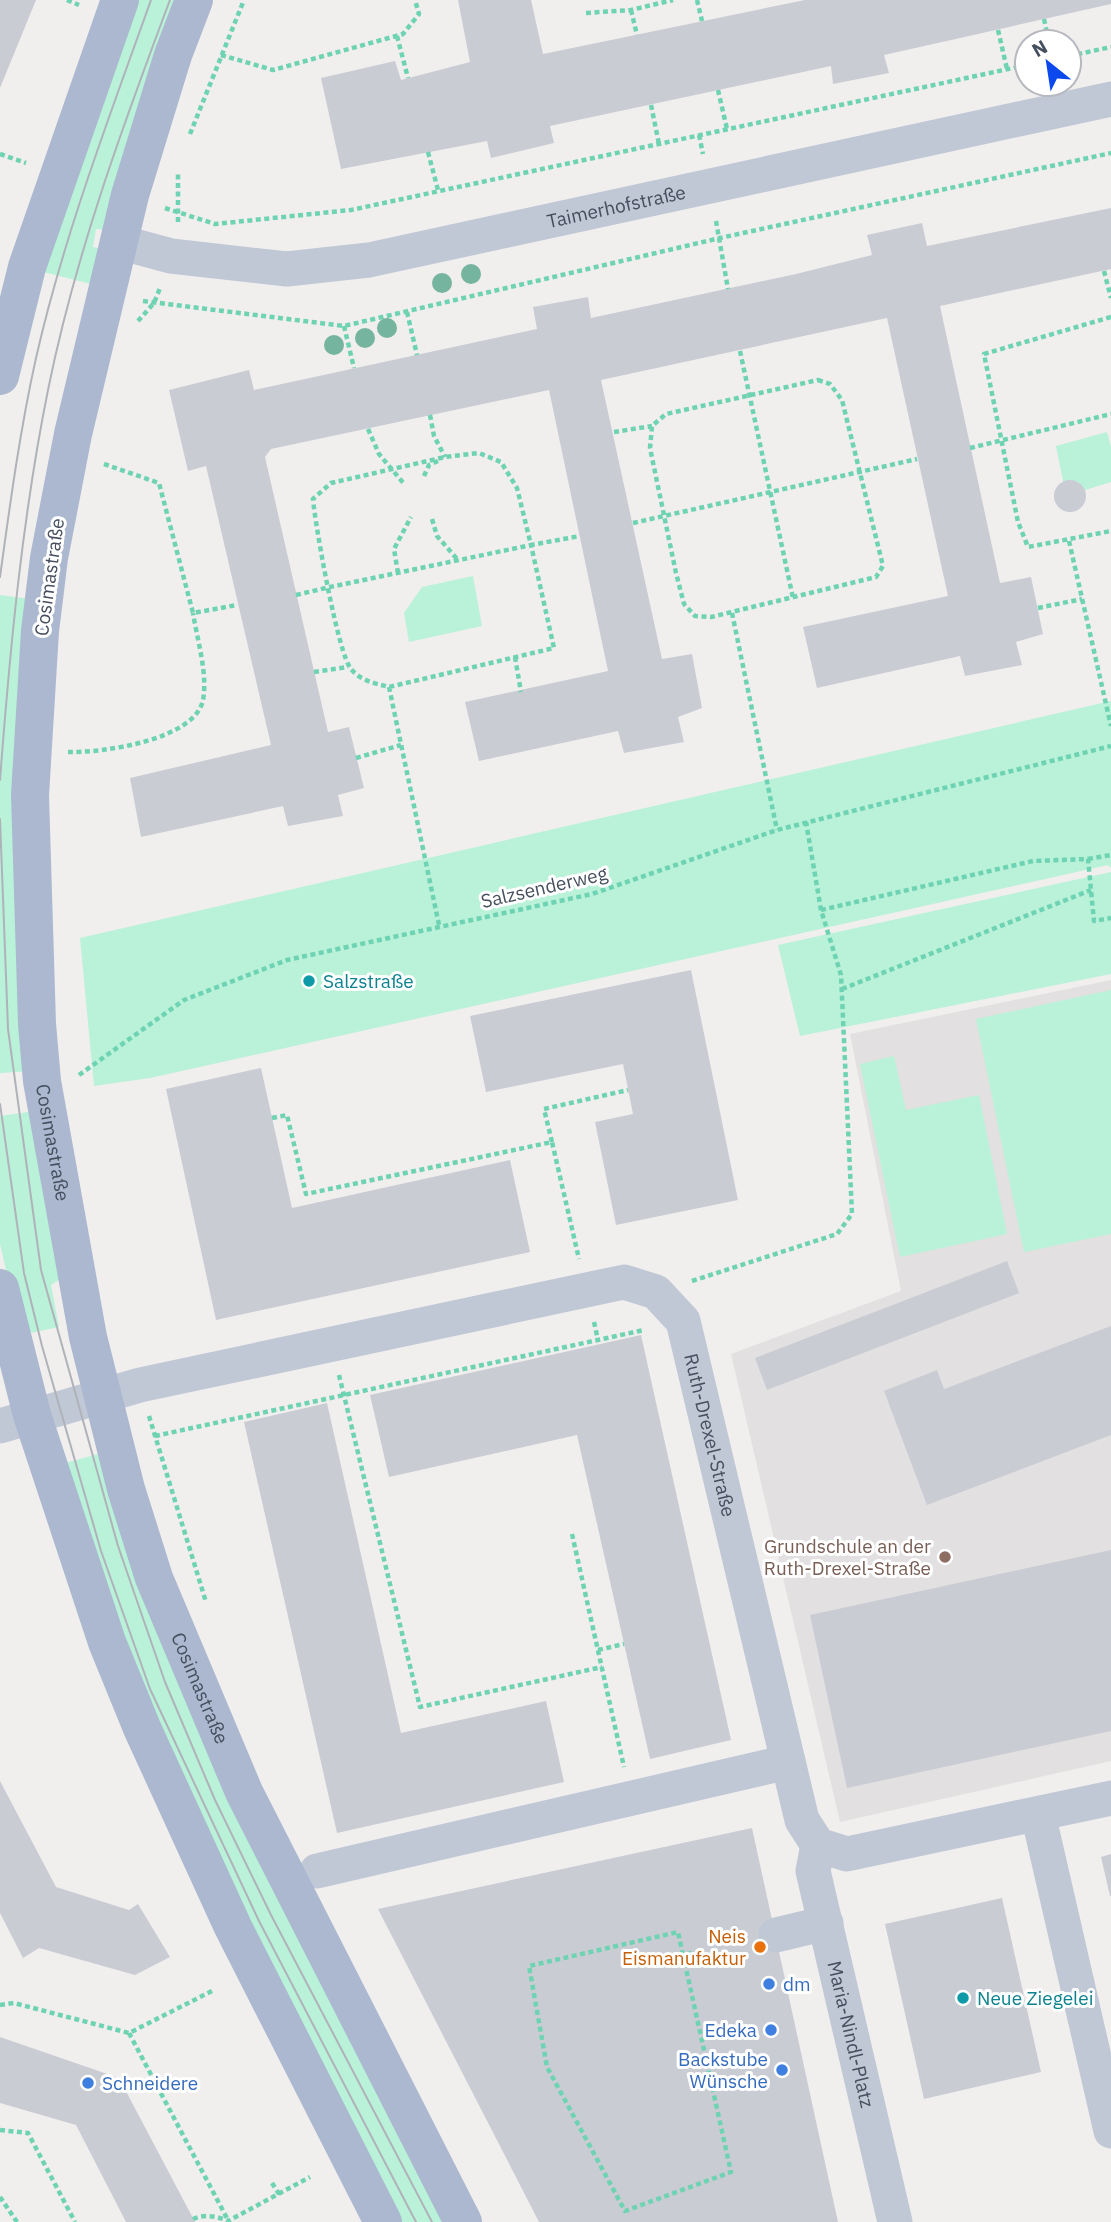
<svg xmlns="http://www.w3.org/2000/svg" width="1111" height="2222" font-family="'IBM Plex Sans',sans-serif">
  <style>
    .education { fill: #e2e0e0 }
    .green { fill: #b9f2d9 }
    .building { fill: #caccd4 }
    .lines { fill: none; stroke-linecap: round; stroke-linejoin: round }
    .path { stroke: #6ed3b2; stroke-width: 4.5; stroke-dasharray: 5 3.5; stroke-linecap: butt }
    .minor { stroke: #c0c8d5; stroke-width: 35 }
    .major { stroke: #abb8d0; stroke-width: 38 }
    .tram { stroke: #b0b2b9; stroke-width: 2 }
    .tree { fill: #75b49f }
    .culture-dot { fill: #0f9aa8; stroke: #fff; stroke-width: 2.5 }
    .education-dot { fill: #8d6e63; stroke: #fff; stroke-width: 2.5 }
    .food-dot { fill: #e8710a; stroke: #fff; stroke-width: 2.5 }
    .shop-dot { fill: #3f7fe0; stroke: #fff; stroke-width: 2.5 }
    .labels { text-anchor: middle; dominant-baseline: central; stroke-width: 6; stroke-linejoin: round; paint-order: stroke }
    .street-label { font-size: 19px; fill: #454e5d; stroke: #fff }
    .culture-label { font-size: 19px; fill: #0d838f; stroke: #fff; text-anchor: start }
    .education-label { font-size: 19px; fill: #785e54; stroke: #fff; text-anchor: end }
    .food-label { font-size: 19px; fill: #c56008; stroke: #fff; text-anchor: end }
    .shop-label { font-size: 19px; fill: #366cbe; stroke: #fff; text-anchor: start }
  </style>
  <rect width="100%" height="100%" fill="#f1eeee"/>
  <path class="education" d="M1111 980V1761L840 1822 731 1354 901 1291 850 1034Z"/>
  <path class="green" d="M139 0H181L106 230 96 229 93 247 106 250 95 285 39 271Z
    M1107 432 1111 447V482L1066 496 1056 446Z
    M473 576 482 626 409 642 404 613 422 587Z
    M0 595 38 600 32 1071 0 1073Z
    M1111 701V868L1108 865 150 1078 94 1086 80 938Z
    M1111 872V974L800 1036 778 945Z
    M1111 990V1234L1024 1252 976 1019Z
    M894 1056 906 1110 979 1095 1007 1234 900 1257 860 1064Z
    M35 1111 62 1278 51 1285 59 1327 21 1335 0 1244V1116Z
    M102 1453 448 2222H399L174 1773 61 1464Z"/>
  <path class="building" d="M0 0H36L0 88Z
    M458 0H531L543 54 805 0H1111V4L884 55 889 73 833 84 831 66 550 126 554 143 491 158 487 141 341 169 321 78 395 61 401 80 470 62Z
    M1111 208V269L940 306 1000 583 1031 577 1043 634 1016 642 1022 665 965 676 960 656 817 688 803 627 948 596 887 318 601 380 662 659 692 654 702 708 678 717 684 742 624 753 618 731 479 761 465 702 608 671 549 390 271 449 265 457 328 732 349 727 364 788 338 795 343 816 288 826 283 806 141 837 130 778 271 745 206 466 188 471 169 390 249 370 254 390 537 329 533 307 588 297 591 318 796 274 872 255 867 235 922 223 927 246Z
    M1054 496a16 16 0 1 1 32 0a16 16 0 1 1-32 0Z
    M691 970 738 1200 616 1225 595 1122 633 1114 623 1064 486 1092 470 1016Z
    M261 1068 292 1208 510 1160 530 1252 216 1320 166 1089Z
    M1007 1261 1019 1293 767 1390 755 1358Z
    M1111 1326V1435L927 1505 884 1391 937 1370 944 1389Z
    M641 1335 731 1740 650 1759 577 1435 389 1477 370 1395Z
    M327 1403 401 1733 546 1701 564 1782 337 1833 244 1422Z
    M1111 1550V1731L847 1788 810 1615Z
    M0 1781 56 1887 129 1910 138 1904 170 1957 135 1975 39 1948 23 1958 0 1913Z
    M752 1828 838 2222H539L378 1909Z
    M1111 1854V1896H1110L1101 1857Z
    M1002 1898 1041 2072 924 2099 885 1924Z
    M0 2037 119 2078 195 2222H126L76 2125 0 2103Z"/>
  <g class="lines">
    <path class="path" d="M67 0 79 5
      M697 0 702 21
      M631 10 637 35
      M586 13 631 10 673 0
      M1044 19 1049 42
      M998 30 1007 69
      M397 36 408 78
      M221 55 273 70 403 34 419 14 415 0
      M1069 56 1111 47
      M718 90 727 129
      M651 105 659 144
      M190 134 244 0
      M699 135 703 154
      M428 152 438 190
      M0 154 26 163
      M165 208 215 224 351 210 1027 65
      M716 221 728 289
      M178 222V172
      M1104 271 1111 298
      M143 301 344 326 720 238 1111 153
      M407 312 417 355
      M1111 317 984 354 1018 522 1028 547 1111 531
      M138 321 154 303 160 288
      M344 326 354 368
      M740 351 793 598
      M818 380 830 384 842 400 883 566 876 577 711 617 695 616 684 604 676 573 650 448 652 426 666 414Z
      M430 415 434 436 445 457
      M368 429 379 454 405 485
      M614 432 652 426
      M970 448 1111 414
      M104 464 159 483 193 613 237 605
      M424 476 429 465 438 461
      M432 519 437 536 458 560
      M633 523 917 459
      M1069 541 1111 726
      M398 573 394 549 411 517
      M296 595 330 587 531 545 554 648 389 687C374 683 361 681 351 669 338 654 315 524 313 499L331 483 445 457 479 453 501 462 517 488 531 545 580 536
      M1038 608 1082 599
      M732 613 777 830
      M515 657 521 692
      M314 672 348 667
      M389 687 439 925
      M68 752C102 753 195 740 203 700 208 674 197 639 193 613
      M356 758 401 745
      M1088 859 1111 855
      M821 910 1033 861 1088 859 1094 921 1111 918
      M842 989 1091 890
      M79 1075 184 1000 287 960 592 894 777 830 1111 746
      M272 1118 287 1115 306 1194 552 1142 579 1259
      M552 1142 544 1109 628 1090
      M692 1281 837 1234 852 1214 841 975 821 910 806 822
      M594 1322 598 1340
      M339 1375 420 1707 602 1667
      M149 1416 206 1602
      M155 1436 644 1330
      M572 1534 624 1767
      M598 1650 624 1644
      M683 1955 678 1932 529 1966 547 2067 625 2211 731 2172 683 1955 696 1952
      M0 2005 14 2003 129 2033 212 1991
      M129 2033 229 2222
      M0 2130 28 2133 75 2222
      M272 2183 279 2194
      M0 2197 17 2222
      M193 2219C204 2214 217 2216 228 2221L310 2177"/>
    <g class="minor">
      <path id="s1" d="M119 242 171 256 287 269 369 260 1111 99"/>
      <path id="s2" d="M0 1426 140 1385 624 1282 656 1292 683 1321 802 1820 818 1845 847 1854 1111 1798"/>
      <path d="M1038 1814 1111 2131"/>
      <path id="s3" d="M818 1845 813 1871 895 2222"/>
      <path d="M317 1871 788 1762"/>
      <path d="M776 1935 826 1923"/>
    </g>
    <g class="major">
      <path id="s4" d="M194 0 173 55 130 195 73 434 49 558 40 631 30 795 37 1024 42 1081 88 1337 126 1489 154 1578 244 1792 463 2222"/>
      <path d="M0 376 27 267 120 0"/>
      <path d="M0 1288 32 1415 107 1642 142 1728 233 1927 383 2222"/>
    </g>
    <path class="tram" d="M0 577C10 504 20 430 36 358 64 235 109 118 151 0
      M0 780C10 649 22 519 48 390 75 256 122 128 170 0
      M0 819 8 1029 41 1270 118 1546 165 1682 215 1800 271 1915 432 2222
      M0 1104 24 1273 42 1346 101 1551 150 1689 259 1921 416 2222"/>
  </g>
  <g class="tree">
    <circle cx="471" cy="274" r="10"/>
    <circle cx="442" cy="283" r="10"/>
    <circle cx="387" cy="328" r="10"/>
    <circle cx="365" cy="338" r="10"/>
    <circle cx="334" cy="345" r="10"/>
  </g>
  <g class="culture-dot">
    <circle cx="309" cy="981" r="7"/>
    <circle cx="963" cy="1998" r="7"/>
  </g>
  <circle class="education-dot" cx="945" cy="1557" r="7"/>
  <circle class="food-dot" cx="760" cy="1947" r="7"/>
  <g class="shop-dot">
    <circle cx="769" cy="1984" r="7"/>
    <circle cx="771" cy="2030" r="7"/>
    <circle cx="782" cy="2070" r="7"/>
    <circle cx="88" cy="2083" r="7"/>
  </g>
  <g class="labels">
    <g class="street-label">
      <text stroke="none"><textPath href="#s1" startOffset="506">Taimerhofstraße</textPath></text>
      <text transform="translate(49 577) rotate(-82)">Cosimastraße</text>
      <text transform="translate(544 887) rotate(-13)">Salzsenderweg</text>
      <text stroke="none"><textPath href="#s4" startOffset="1164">Cosimastraße</textPath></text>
      <text stroke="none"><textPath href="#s2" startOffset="831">Ruth-Drexel-Straße</textPath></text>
      <text stroke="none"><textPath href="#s4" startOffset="1731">Cosimastraße</textPath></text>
      <text stroke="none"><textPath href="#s3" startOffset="194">Maria-Nindl-Platz</textPath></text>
    </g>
    <g class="culture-label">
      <text x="323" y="981">Salzstraße</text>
      <text x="977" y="1998">Neue Ziegelei</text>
    </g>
    <g class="education-label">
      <text x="931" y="1546">Grundschule an der<tspan x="931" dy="22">Ruth-Drexel-Straße</tspan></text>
    </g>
    <g class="food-label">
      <text x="746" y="1936">Neis<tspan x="746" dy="22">Eismanufaktur</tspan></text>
    </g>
    <g class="shop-label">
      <text x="783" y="1984">dm</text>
      <text x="757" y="2030" text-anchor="end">Edeka</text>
      <text x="768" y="2059" text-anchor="end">Backstube<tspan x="768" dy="22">Wünsche</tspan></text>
      <text x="102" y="2083">Schneidere</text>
    </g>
  </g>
  <g transform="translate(1048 63) rotate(330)"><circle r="33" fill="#ffffff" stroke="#b5b8be" stroke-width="2"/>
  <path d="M0-5L12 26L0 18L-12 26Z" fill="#0b48ee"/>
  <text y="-10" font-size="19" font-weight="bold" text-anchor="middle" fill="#454e5d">N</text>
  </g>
</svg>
